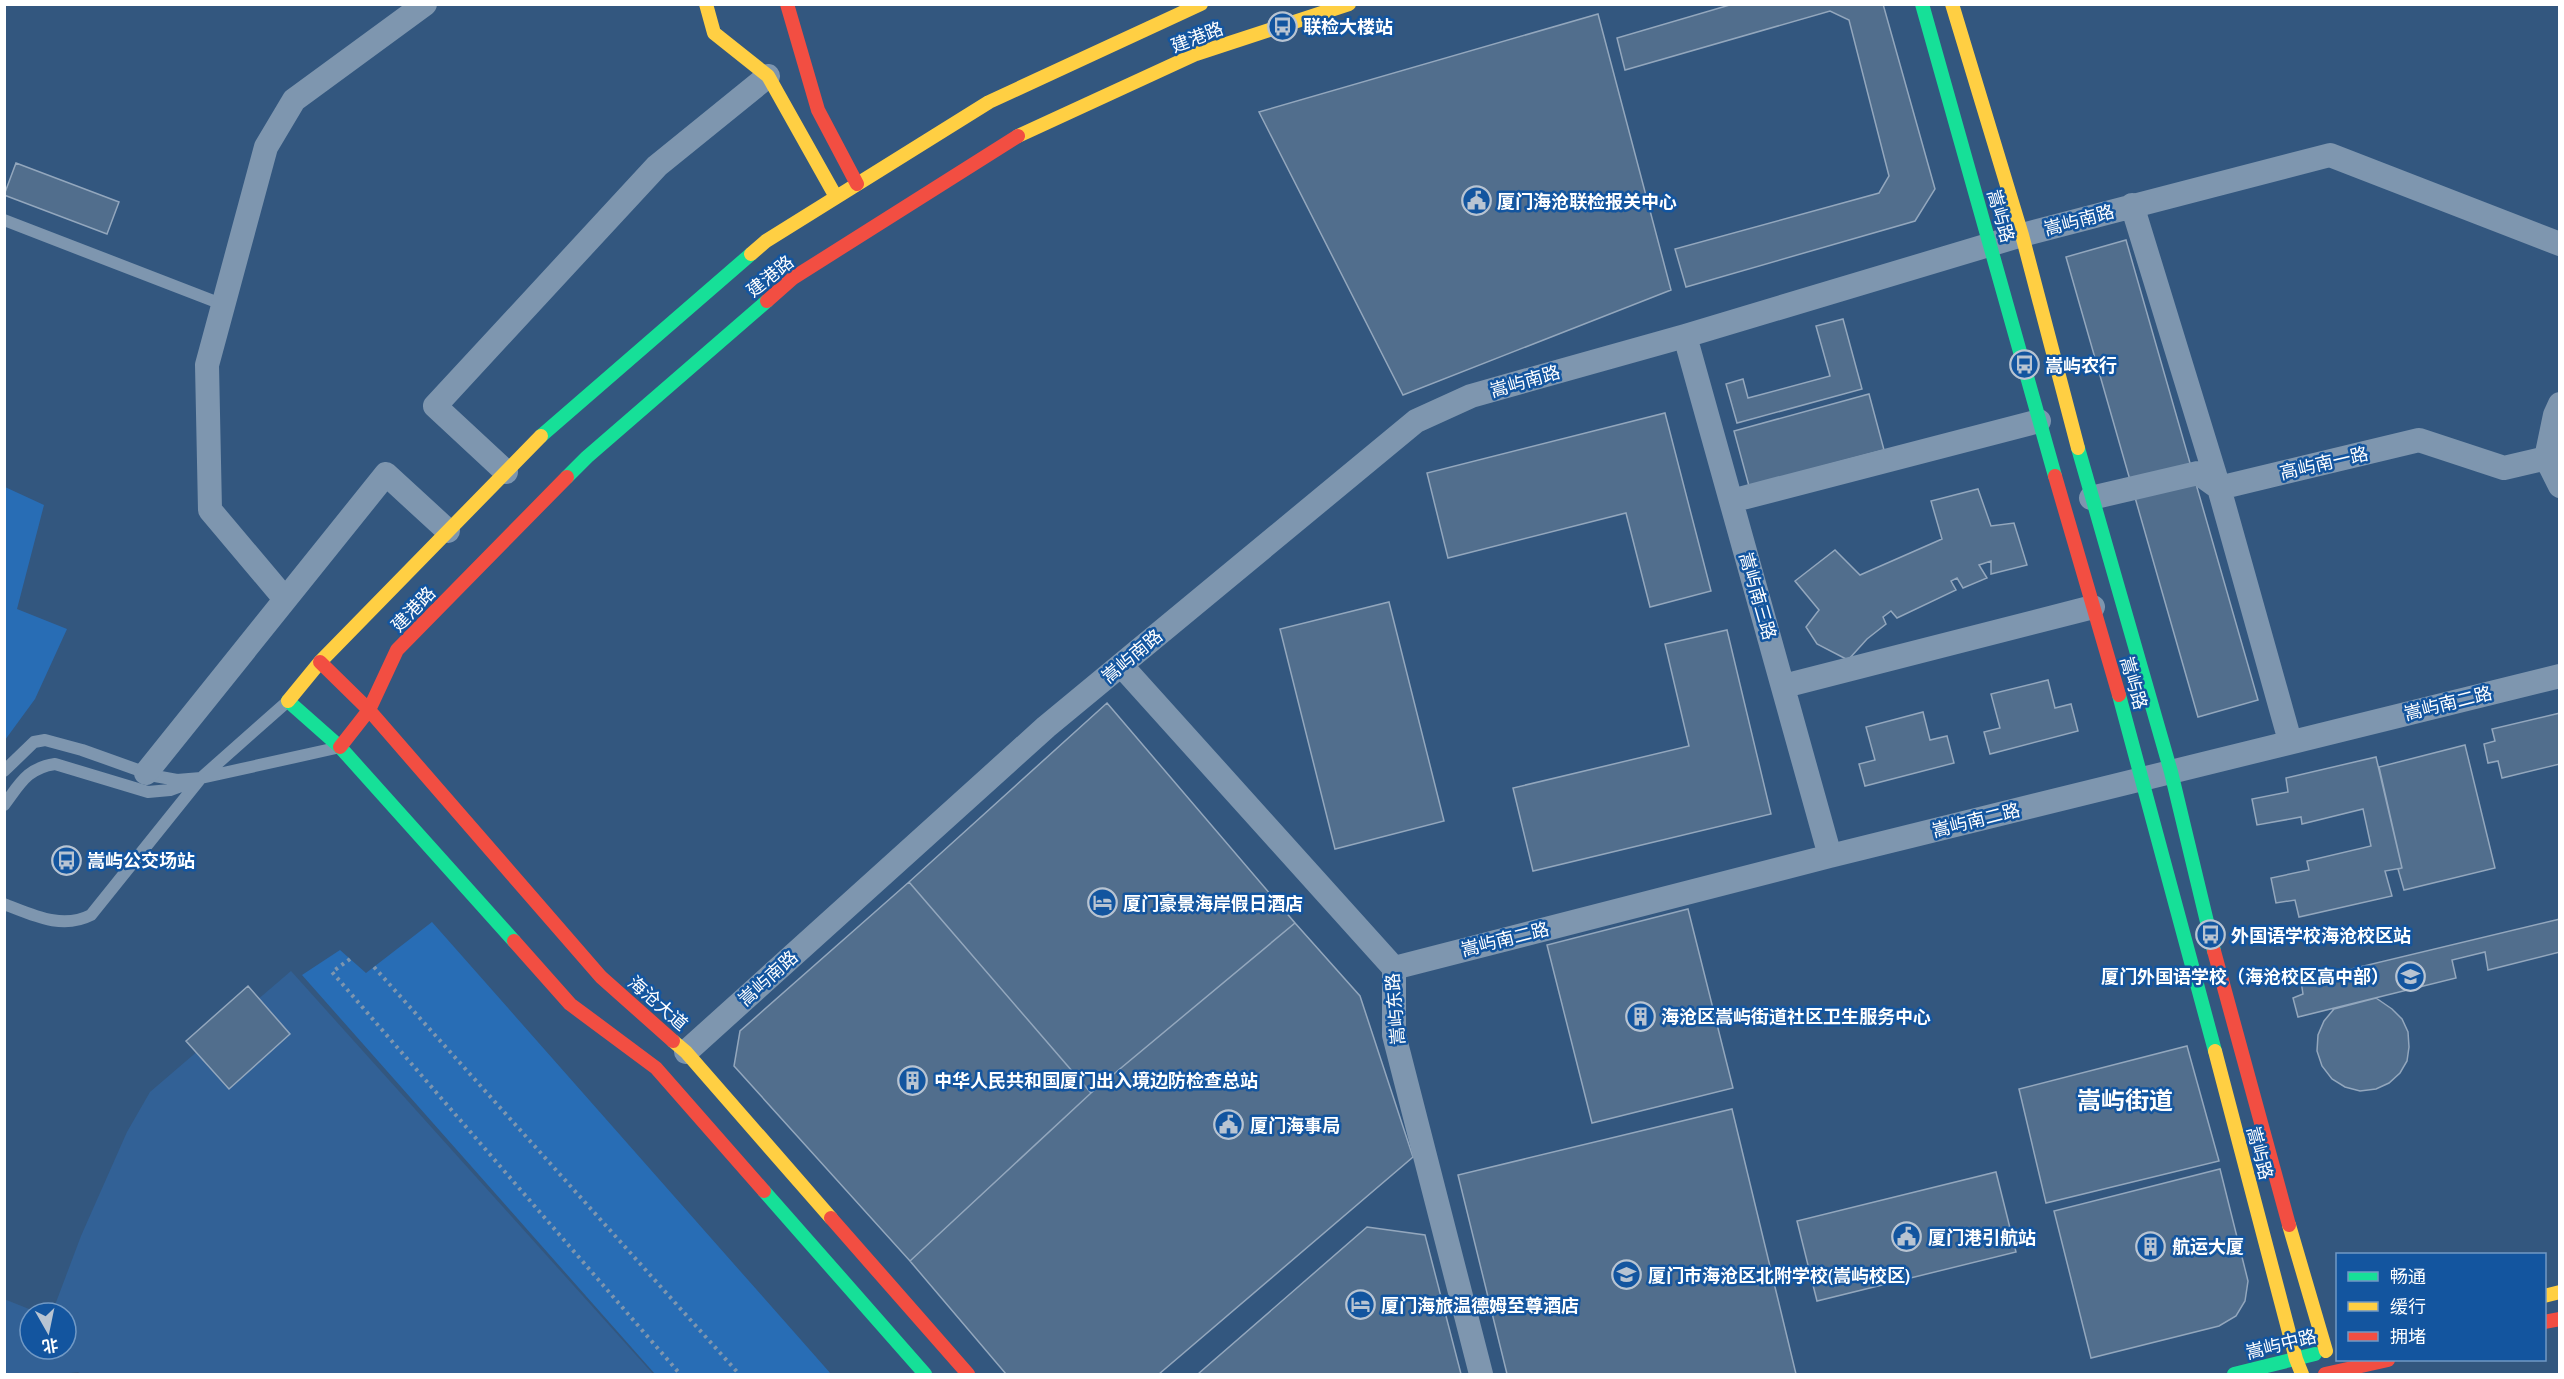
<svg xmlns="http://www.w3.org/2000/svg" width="2564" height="1379" font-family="'Archivo Narrow','Noto Sans SC',sans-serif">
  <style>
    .green { fill: #286db5 }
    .water { fill: #326196 }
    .building { fill: #516e8d; stroke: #93a7bd; stroke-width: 1.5 }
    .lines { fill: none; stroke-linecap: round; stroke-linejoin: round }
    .path { stroke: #7e96af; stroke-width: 4; stroke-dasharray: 3 4.5; stroke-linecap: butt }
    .lane { stroke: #7e96af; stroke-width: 12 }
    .street { stroke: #7e96af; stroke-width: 24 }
    .fast { stroke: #16e098; stroke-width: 14 }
    .slow { stroke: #ffcf43; stroke-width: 14 }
    .jam { stroke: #f24e42; stroke-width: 14 }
    .labels { text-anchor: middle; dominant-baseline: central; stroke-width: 5; stroke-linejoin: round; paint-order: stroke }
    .poi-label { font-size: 18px; font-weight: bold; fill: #fff; stroke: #13559f; text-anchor: start }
    .street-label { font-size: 18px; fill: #fff; stroke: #13559f }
    .district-label { font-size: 24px; font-weight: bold; fill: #fff; stroke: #13559f }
  </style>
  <rect width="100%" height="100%" fill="#33577f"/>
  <path class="green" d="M5 487 44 505 17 609 67 629 35 699 5 740Z
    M432 922 831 1374H655L302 975 340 950 366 973Z"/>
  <path class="water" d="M291 971 653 1374H81L78 1372 60 1374H5L4 1299 39 1313H30V1349H66V1313H52L81 1236 127 1132 150 1092Z"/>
  <path class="building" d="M1733 4H1883L1935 189 1915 221 1686 287 1675 249 1879 193 1889 176 1849 20 1830 11 1625 70 1617 38Z
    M1598 14 1671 290 1403 395 1259 112Z
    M16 163 119 202 107 234 4 195Z
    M2126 240 2258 700 2198 717 2066 257Z
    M1843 319 1862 389 1737 423 1726 384 1743 379 1748 398 1830 376 1816 326Z
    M1869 394 1884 450 1749 486 1734 431Z
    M1665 413 1711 591 1650 607 1626 513 1448 558 1427 473Z
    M1978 489 1991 526 2014 523 2027 565 1991 574V561L1979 565 1987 578 1963 588 1957 578 1951 581 1956 590 1897 618 1891 611 1883 617 1886 624 1867 639 1848 660 1817 644 1806 627 1819 610 1795 581 1835 550 1860 575 1942 539 1931 501Z
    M1389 602 1444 821 1335 849 1280 629Z
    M1727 630 1771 814 1533 871 1513 788 1689 746 1665 644Z
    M2048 680 2055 708 2071 704 2078 731 1990 754 1984 732 2000 728 1991 694Z
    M1107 703 1295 923 1091 1093 909 882Z
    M1923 712 1930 740 1947 736 1954 763 1865 786 1859 764 1875 760 1866 727Z
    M2560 713V764L2502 778 2498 761 2488 763 2484 744 2495 741 2492 729Z
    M2465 745 2495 868 2404 890 2398 869 2402 868 2379 767Z
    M2376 757 2402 868 2385 871 2392 896 2299 917 2295 900 2276 903 2271 878 2309 870 2307 861 2371 846 2363 809 2302 824 2301 817 2257 825 2252 799 2288 792 2286 778Z
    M909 882 1091 1093 910 1261 734 1066 740 1031Z
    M1688 909 1733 1088 1592 1123 1547 945Z
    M2560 919V952L2488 970 2485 952 2452 960 2456 978 2298 1017 2293 998 2303 994 2301 981Z
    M1295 923 1360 996 1413 1157 1159 1374H1006L910 1261 1091 1093Z
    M248 986 290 1034 229 1089 186 1041Z
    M2376 998 2392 1009 2402 1019 2408 1032 2409 1047 2407 1061 2400 1073 2389 1083 2376 1089 2360 1091 2345 1087 2332 1079 2322 1066 2317 1051 2318 1035 2324 1021 2334 1009Z
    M2187 1046 2219 1161 2046 1203 2019 1089Z
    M1732 1109 1796 1374H1507L1458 1175Z
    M2220 1169 2248 1281 2245 1301 2236 1316 2219 1326 2091 1358 2054 1211Z
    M1996 1172 2016 1252 1817 1301 1797 1221Z
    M1367 1227 1425 1235 1461 1374H1198Z"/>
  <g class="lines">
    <path class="path" d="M350 959 332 972 680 1374
      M374 967 739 1374"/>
    <path class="lane" d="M4 220 224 305
      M4 771 34 742 45 740 82 750 155 776 177 780 201 778 336 748
      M4 805C20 784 27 768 55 764L148 792 170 790 189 783
      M4 904C33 915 62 930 91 915L201 778 288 701"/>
    <path class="street" d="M2132 205 2219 488 2290 741
      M1685 336 1830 856
      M2560 404 2555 415 2546 458 2560 486
      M506 472 435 406 657 166 768 76
      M2091 498 2198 473 2219 488 2419 440 2504 468 2560 455
      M1731 501 2039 421
      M285 599 210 510 207 365 266 147 294 100 425 4
      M1121 665 1394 968V1035L1481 1374
      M1784 686 2093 607
      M146 773 386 474 448 531
      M1394 968 1830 856 2560 676
      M686 1052 1046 727 1416 421 1471 396 1685 336 2022 235 2330 155 2560 244"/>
    <path class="fast" d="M1922 4 2055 476
      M541 436 751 254
      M2078 448 2171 772 2214 951
      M567 477 587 457 767 301
      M2119 695 2215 1051
      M288 701 340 747 514 941
      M764 1191 925 1374
      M2234 1374 2315 1354"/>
    <path class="slow" d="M706 4 714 33 768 76 836 197
      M1952 4 2022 235 2078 448
      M1018 136 1196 54 1349 4
      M751 254 766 241 989 102 1201 4
      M288 701 320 662 541 436
      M673 1041 686 1052 831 1218
      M2215 1051 2296 1359 2302 1374
      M2289 1225 2326 1351
      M2544 1296 2560 1292"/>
    <path class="jam" d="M787 4 818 110 857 184
      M767 301 793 278 1018 136
      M2055 476 2119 695
      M320 662 369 710 601 977 673 1041
      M340 747 369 710 397 650 567 477
      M514 941 570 1004 656 1068 764 1191
      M2214 951 2289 1225
      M831 1218 968 1374
      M2544 1322 2560 1319
      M2325 1374 2388 1360"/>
  </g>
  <defs>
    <symbol id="bus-ring" viewBox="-11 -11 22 22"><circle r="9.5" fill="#13559f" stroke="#b8c4d2" stroke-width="1.5"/><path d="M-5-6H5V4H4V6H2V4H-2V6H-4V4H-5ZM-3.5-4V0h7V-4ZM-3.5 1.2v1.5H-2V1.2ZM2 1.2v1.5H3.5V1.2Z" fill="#b8c4d2"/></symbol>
    <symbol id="civic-ring" viewBox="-11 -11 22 22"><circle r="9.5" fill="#13559f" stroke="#b8c4d2" stroke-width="1.5"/><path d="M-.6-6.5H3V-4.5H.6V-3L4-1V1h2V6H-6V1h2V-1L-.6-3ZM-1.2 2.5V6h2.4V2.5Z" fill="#b8c4d2"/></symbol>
    <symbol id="hotel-ring" viewBox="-11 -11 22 22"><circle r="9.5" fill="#13559f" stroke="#b8c4d2" stroke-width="1.5"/><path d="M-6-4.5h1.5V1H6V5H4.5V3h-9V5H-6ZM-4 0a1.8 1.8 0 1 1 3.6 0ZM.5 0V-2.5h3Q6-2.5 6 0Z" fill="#b8c4d2"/></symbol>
    <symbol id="school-ring" viewBox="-11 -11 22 22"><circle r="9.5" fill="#13559f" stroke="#b8c4d2" stroke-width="1.5"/><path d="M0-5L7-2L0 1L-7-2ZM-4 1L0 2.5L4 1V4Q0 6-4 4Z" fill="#b8c4d2"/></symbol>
    <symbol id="building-ring" viewBox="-11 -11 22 22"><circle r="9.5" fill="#13559f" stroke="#b8c4d2" stroke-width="1.5"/><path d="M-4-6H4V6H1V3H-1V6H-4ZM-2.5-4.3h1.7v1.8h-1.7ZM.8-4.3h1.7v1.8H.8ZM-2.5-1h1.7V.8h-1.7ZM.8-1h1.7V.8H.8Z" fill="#b8c4d2"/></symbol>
  </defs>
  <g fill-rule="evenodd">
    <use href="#bus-ring" x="1266" y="10" width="33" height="33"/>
    <use href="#civic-ring" x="1460" y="184" width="33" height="33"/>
    <use href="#bus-ring" x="2008" y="348" width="33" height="33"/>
    <use href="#bus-ring" x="50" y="844" width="33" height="33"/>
    <use href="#hotel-ring" x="1086" y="886" width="33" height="33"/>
    <use href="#bus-ring" x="2194" y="918" width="33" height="33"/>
    <use href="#school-ring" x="2394" y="960" width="33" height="33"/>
    <use href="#building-ring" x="1624" y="1000" width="33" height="33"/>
    <use href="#building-ring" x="896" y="1064" width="33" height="33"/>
    <use href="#civic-ring" x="1212" y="1108" width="33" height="33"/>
    <use href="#civic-ring" x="1890" y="1220" width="33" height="33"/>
    <use href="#building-ring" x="2134" y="1230" width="33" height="33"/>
    <use href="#school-ring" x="1610" y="1258" width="33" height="33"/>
    <use href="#hotel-ring" x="1344" y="1288" width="33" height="33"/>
  </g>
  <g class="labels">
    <g class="poi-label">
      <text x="1303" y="26">联检大楼站</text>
      <text x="1497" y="201">厦门海沧联检报关中心</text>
      <text x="2045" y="365">嵩屿农行</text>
      <text x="87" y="860">嵩屿公交场站</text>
      <text x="1123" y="903">厦门豪景海岸假日酒店</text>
      <text x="2231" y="935">外国语学校海沧校区站</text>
      <text x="2389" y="976" text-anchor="end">厦门外国语学校（海沧校区高中部）</text>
      <text x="1661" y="1016">海沧区嵩屿街道社区卫生服务中心</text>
      <text x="934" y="1080">中华人民共和国厦门出入境边防检查总站</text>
      <text x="1250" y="1125">厦门海事局</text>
      <text x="1928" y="1237">厦门港引航站</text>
      <text x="2172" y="1246">航运大厦</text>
      <text x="1648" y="1275">厦门市海沧区北附学校(嵩屿校区)</text>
      <text x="1381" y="1305">厦门海旅温德姆至尊酒店</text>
    </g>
    <g class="street-label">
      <text transform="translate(1197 37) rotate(-21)">建港路</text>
      <text transform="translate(2001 216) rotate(74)">嵩屿路</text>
      <text transform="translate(2079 220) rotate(-15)">嵩屿南路</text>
      <text transform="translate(770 276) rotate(-39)">建港路</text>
      <text transform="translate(1525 381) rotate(-16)">嵩屿南路</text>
      <text transform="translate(2324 463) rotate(-13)">高屿南一路</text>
      <text transform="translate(1758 596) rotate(74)">嵩屿南三路</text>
      <text transform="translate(413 609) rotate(-46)">建港路</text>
      <text transform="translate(1132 656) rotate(-40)">嵩屿南路</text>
      <text transform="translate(2134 683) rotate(74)">嵩屿路</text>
      <text transform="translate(2448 703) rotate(-14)">嵩屿南二路</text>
      <text transform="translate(1976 820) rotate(-14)">嵩屿南二路</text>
      <text transform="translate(1505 939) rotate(-14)">嵩屿南二路</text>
      <text transform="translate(768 978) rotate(-42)">嵩屿南路</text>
      <text transform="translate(658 1003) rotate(41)">海沧大道</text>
      <text transform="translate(1395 1009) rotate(-95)">嵩屿东路</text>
      <text transform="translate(2260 1153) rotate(75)">嵩屿路</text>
      <text transform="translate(2281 1344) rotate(-14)">嵩屿中路</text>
    </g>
    <g class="district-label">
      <text x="2125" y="1100">嵩屿街道</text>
    </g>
  </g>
  <rect width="2564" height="1379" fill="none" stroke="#ffffff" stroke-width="12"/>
  <rect x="2336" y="1253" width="210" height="108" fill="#13559f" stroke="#7199c5" stroke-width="1.5"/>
  <rect x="2348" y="1272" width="30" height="9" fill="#16e098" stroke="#7199c5" stroke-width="1.5"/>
  <text x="2390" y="1283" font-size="18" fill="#ffffff">畅通</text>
  <rect x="2348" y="1302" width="30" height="9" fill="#ffcf43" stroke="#7199c5" stroke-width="1.5"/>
  <text x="2390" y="1313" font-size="18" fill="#ffffff">缓行</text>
  <rect x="2348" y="1332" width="30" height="9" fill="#f24e42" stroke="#7199c5" stroke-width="1.5"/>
  <text x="2390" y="1343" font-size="18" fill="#ffffff">拥堵</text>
  <g transform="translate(48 1331) rotate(171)"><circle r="28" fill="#13559f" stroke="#7199c5" stroke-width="1.5"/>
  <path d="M0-4.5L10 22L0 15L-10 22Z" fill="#b8c4d2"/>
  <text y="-9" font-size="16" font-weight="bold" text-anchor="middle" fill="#ffffff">北</text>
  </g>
</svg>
